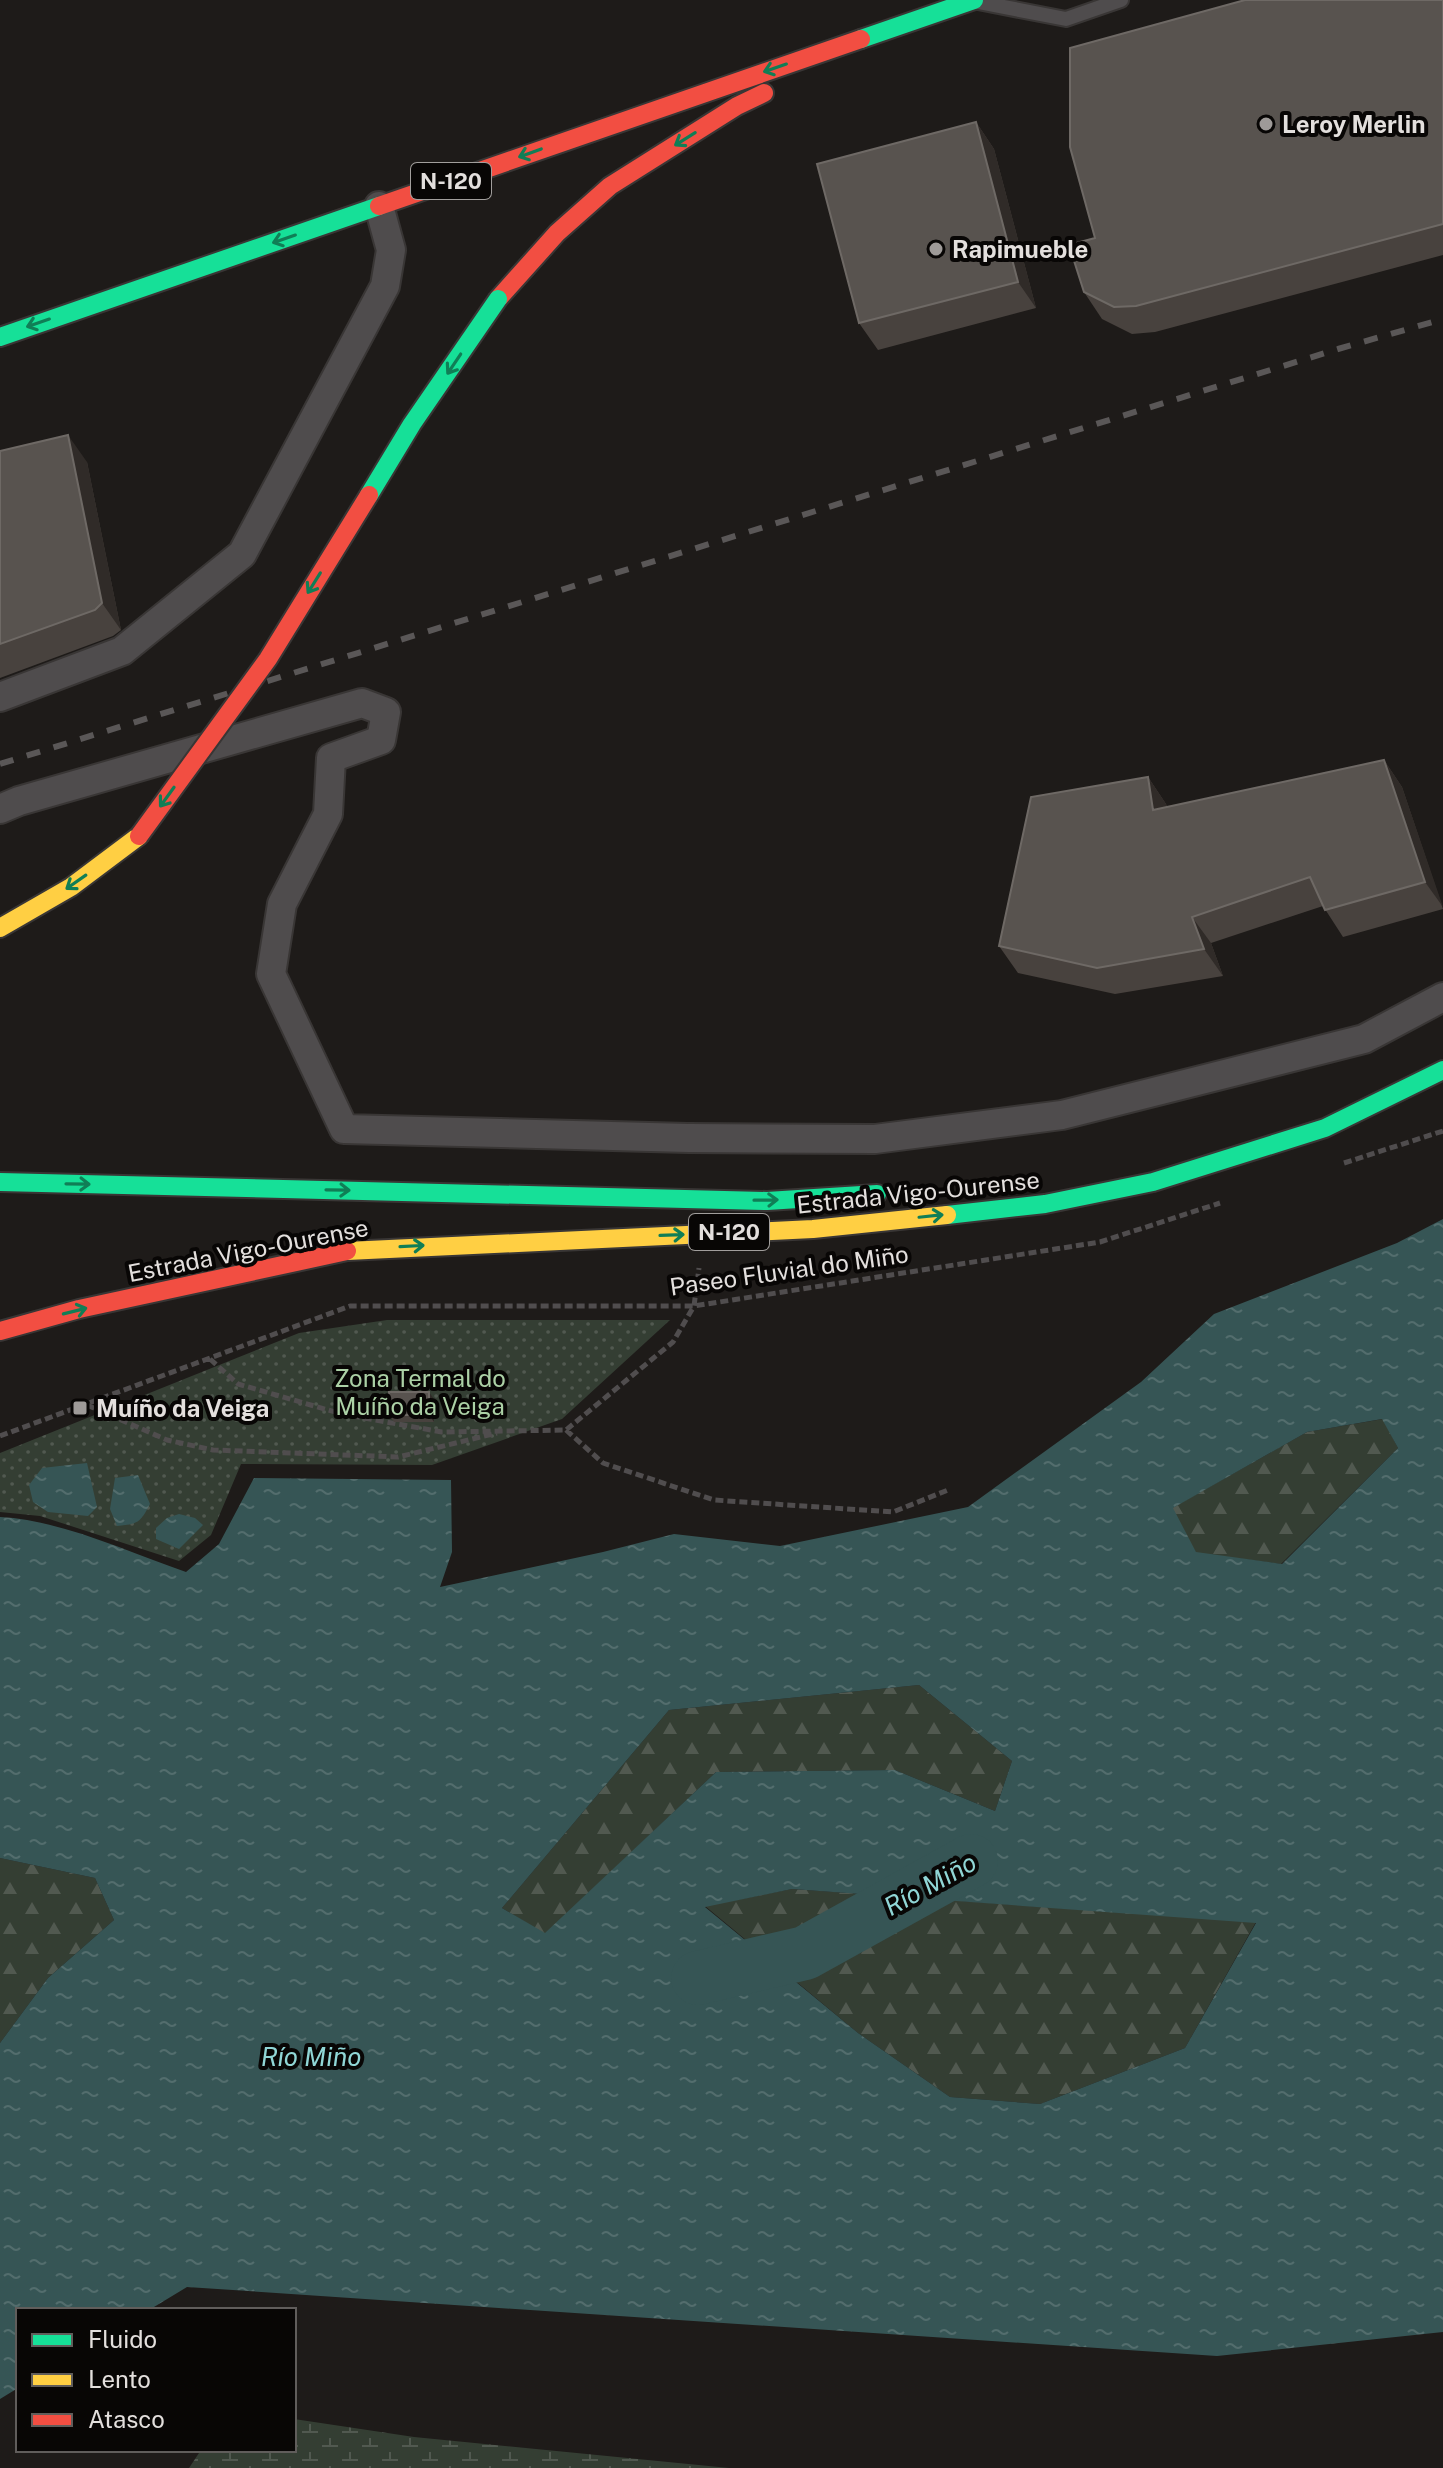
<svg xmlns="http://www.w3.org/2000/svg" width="1443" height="2468" font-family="'Public Sans',sans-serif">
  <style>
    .forest { fill: url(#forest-firs) }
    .wetland { fill: url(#wetland-marsh) }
    .park { fill: url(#park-dots) }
    .water { fill: url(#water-ripples); fill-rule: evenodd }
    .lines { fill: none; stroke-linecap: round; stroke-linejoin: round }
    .river { stroke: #365555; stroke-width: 54 }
    .lane-casing { stroke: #393635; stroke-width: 18 }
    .street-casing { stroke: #393635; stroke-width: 32 }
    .fast-casing { stroke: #393635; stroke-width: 22 }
    .slow-casing { stroke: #393635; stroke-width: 22 }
    .jam-casing { stroke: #393635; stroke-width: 22 }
    .path { stroke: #504d4e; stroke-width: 5; stroke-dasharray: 8 4; stroke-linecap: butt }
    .lane { stroke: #4f4c4d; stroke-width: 14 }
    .street { stroke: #4f4c4d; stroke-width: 28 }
    .fast { stroke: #16e098; stroke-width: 18 }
    .slow { stroke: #ffcf43; stroke-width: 18 }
    .jam { stroke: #f24e42; stroke-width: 18 }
    .rail { stroke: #5a5757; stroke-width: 6; stroke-dasharray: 14 14; stroke-linecap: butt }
    .fast-bridge-casing { stroke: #393635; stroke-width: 22; stroke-linecap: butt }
    .jam-bridge-casing { stroke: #393635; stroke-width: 22; stroke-linecap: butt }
    .fast-bridge { stroke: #16e098; stroke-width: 18 }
    .jam-bridge { stroke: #f24e42; stroke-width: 18 }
    .wall { fill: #48423e }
    .shaded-wall { fill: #302b28 }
    .building { fill: #58534f; stroke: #6e6965; stroke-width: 2 }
    .oneway { stroke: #107e56 }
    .poi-dot { fill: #9e9a98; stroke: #080605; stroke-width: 3 }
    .labels { text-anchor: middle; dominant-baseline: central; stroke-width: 8; stroke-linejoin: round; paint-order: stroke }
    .shield { fill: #080605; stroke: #a19e9c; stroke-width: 2 }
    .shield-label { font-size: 22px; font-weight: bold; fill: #e3dfdd }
    .poi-label { font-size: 24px; font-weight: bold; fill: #e3dfdd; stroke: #080605; text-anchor: start }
    .street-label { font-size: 24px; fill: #e3dfdd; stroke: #080605 }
    .park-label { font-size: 24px; fill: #acd1a6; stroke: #080605 }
    .water-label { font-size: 26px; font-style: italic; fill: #90d6d6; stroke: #080605 }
  </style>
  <defs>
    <pattern id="forest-firs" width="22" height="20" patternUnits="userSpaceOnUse" patternTransform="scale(2)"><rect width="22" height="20" fill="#343e33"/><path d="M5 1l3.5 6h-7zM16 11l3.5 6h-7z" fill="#515950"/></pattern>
    <pattern id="wetland-marsh" width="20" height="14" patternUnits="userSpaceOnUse" patternTransform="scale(2)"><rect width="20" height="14" fill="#343e33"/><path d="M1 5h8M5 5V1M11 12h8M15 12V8" fill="none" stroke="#515950"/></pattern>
    <pattern id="park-dots" width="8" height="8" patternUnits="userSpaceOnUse" patternTransform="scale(2)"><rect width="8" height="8" fill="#343e33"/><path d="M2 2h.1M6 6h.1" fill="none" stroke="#515950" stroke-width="1.8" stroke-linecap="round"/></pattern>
    <pattern id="water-ripples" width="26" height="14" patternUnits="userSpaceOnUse" patternTransform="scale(2)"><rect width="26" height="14" fill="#365555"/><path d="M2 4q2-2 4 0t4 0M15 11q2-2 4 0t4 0" fill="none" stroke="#536d6d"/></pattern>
  </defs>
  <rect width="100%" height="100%" fill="#1e1b19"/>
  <path class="forest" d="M1383 1419 1398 1448 1281 1564 1196 1553 1172 1508 1307 1432Z
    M919 1685 1012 1761 995 1811 895 1770 716 1772 545 1934 502 1908 669 1710Z
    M0 1858 95 1878 114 1920 48 1978 0 2043Z
    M792 1889 1256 1922 1185 2048 1040 2104 950 2097 858 2033 705 1906Z"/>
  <path class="wetland" d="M294 2419 414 2437 729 2468H189L201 2450H294Z"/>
  <path class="park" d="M387 1320H670L562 1419 432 1465 241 1464 211 1535 179 1561 40 1516 0 1512V1453L299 1333Z"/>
  <path class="water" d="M1443 1219V2332L1217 2356 187 2287 149 2310H18V2388L0 2399V2043L48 1978 114 1920 95 1878 0 1858V1517C61 1520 128 1552 186 1572L219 1544 254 1478 451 1480 452 1552 440 1587 603 1552 674 1534 780 1546 968 1507 1141 1382 1214 1314 1397 1243ZM1382 1419 1398 1448 1282 1564 1196 1552 1173 1508 1307 1432ZM919 1685 1012 1761 995 1811 895 1770 716 1772 545 1933 502 1908 669 1710ZM792 1889 1256 1923 1185 2048 1040 2104 950 2097 858 2033 705 1907Z
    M87 1463 97 1507 88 1516 48 1512 33 1502 29 1485 42 1468Z
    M138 1475 150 1504C140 1523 138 1524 117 1526L110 1509 115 1478Z
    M179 1514 195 1518 203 1525 179 1549 156 1539V1528L167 1518Z"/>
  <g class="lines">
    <path class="river" d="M698 1978 805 1953 971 1861"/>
    <defs>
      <path id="lane" d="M978 2 1066 19 1121 0"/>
      <path id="street" d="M0 697 122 651 242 554 385 286 391 250 379 206
        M0 809 19 801 362 703 386 712 381 740 331 758 328 814 282 904 271 974 344 1129 688 1138 875 1139 1062 1115 1364 1039 1443 997"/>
      <path id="fast" d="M861 39 974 0
        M0 337 379 206
        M0 1182 767 1201 877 1194
        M947 1215 1045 1204 1153 1182 1325 1128 1443 1070"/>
      <path id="slow" d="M0 928 71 887 139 836
        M347 1251 813 1229 947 1215"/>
      <path id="jam" d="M379 206 861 39
        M498 299 557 233 610 186 737 106 764 93
        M0 1331 79 1309 347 1251"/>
    </defs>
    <use href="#lane" class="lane-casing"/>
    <use href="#street" class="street-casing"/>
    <use href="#fast" class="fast-casing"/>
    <use href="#slow" class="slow-casing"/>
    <use href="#jam" class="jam-casing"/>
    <path class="path" d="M1344 1163 1443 1131
      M210 1359 238 1384 342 1414 442 1432 566 1430 673 1342 694 1306 699 1268
      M87 1405 167 1440 213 1450 398 1457 497 1433
      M566 1430 603 1463 714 1500 893 1512 948 1490
      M0 1436 350 1306H694L1100 1242 1220 1203"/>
    <use href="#lane" class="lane"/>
    <use href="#street" class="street"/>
    <use href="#fast" class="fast"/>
    <use href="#slow" class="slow"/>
    <use href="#jam" class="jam"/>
    <path class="rail" d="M0 764 1338 349 1443 319"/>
    <defs>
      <path id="fast-bridge" d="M369 495 412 424 498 299"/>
      <path id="jam-bridge" d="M139 836 268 659 369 495"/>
    </defs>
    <use href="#fast-bridge" class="fast-bridge-casing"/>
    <use href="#jam-bridge" class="jam-bridge-casing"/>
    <use href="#fast-bridge" class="fast-bridge"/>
    <use href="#jam-bridge" class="jam-bridge"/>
  </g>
  <path class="wall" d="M1443 0V255L1155 332 1132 334 1102 319 1084 292 1095 238Z
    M976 122 994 149 1036 308 878 350 859 323Z
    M0 451 87 462 121 630 113 636 0 678Z
    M1384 760 1402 787 1443 909 1343 937 1323 906 1211 943 1223 976 1115 994 1018 973 999 946 1148 777 1166 804 1167 807Z
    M434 1399V1422H394L389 1415Z"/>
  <path class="shaded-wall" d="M976 122 994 149 1036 308 1018 282Z
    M68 435 87 462 121 630 102 603Z
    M1384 760 1402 787 1443 907 1425 882Z
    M1148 777 1166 804 1171 836 1153 810Z
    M1192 917 1211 943 1223 976 1204 949Z
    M429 1392 434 1399V1422L429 1415Z"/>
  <path class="building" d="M1245 0H1443V224L1136 306 1114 307 1084 292 1069 245 1095 238 1070 147V48Z
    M976 122 1018 282 859 323 817 164Z
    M68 435 102 603 95 610 0 644V451Z
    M1384 760 1425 882 1325 910 1310 877 1192 917 1204 949 1097 968 999 946 1031 797 1148 777 1153 810Z
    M389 1392H429V1415H389Z"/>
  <defs><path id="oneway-shaft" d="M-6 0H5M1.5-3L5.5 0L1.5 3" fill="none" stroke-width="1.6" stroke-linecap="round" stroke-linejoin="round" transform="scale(2)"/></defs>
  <g class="oneway">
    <use href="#oneway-shaft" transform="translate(775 68) rotate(161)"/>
    <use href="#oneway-shaft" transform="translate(685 139) rotate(148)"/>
    <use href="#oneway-shaft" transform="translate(530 153) rotate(160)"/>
    <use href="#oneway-shaft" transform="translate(284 239) rotate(161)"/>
    <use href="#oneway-shaft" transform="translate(38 323) rotate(161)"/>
    <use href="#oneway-shaft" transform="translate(454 364) rotate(124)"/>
    <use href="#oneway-shaft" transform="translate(314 583) rotate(122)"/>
    <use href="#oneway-shaft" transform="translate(167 797) rotate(126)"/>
    <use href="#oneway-shaft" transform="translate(76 882) rotate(145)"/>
    <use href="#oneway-shaft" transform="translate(78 1184) rotate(1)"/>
    <use href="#oneway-shaft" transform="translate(338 1190) rotate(1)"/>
    <use href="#oneway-shaft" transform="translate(766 1200) rotate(-1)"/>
    <use href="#oneway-shaft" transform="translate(931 1216) rotate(-6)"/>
    <use href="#oneway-shaft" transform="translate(672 1235) rotate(-2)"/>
    <use href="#oneway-shaft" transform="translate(412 1246) rotate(-3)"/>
    <use href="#oneway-shaft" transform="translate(75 1311) rotate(-14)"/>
  </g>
  <g class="poi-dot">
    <circle cx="1266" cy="124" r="8"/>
    <circle cx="936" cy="249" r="8"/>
    <rect x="72" y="1400" width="16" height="16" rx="4"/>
  </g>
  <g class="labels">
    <g class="shield">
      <rect x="411" y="163" width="80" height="36" rx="6"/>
      <rect x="689" y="1214" width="80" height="36" rx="6"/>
    </g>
    <g class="shield-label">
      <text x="451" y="181">N-120</text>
      <text x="729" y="1232">N-120</text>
    </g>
    <g class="poi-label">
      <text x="1282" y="124">Leroy Merlin</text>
      <text x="952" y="249">Rapimueble</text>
      <text x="96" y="1408">Muíño da Veiga</text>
    </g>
    <g class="street-label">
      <text transform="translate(918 1192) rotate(-6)">Estrada Vigo-Ourense</text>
      <text transform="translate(248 1250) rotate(-11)">Estrada Vigo-Ourense</text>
      <text transform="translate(789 1270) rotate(-8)">Paseo Fluvial do Miño</text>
    </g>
    <g class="park-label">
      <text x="420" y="1378">Zona Termal do<tspan x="420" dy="28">Muíño da Veiga</tspan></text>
    </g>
    <g class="water-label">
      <text transform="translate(930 1884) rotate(-29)">Río Miño</text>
      <text x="311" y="2056">Río Miño</text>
    </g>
  </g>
  <rect x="16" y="2308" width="280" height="144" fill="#080605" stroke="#605d5b" stroke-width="2"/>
  <rect x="32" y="2334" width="40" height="12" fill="#16e098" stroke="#605d5b" stroke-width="2"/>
  <text x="88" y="2348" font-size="24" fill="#e3dfdd">Fluido</text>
  <rect x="32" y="2374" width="40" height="12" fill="#ffcf43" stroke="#605d5b" stroke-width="2"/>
  <text x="88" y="2388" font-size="24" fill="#e3dfdd">Lento</text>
  <rect x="32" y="2414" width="40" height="12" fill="#f24e42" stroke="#605d5b" stroke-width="2"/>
  <text x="88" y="2428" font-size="24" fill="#e3dfdd">Atasco</text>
</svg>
